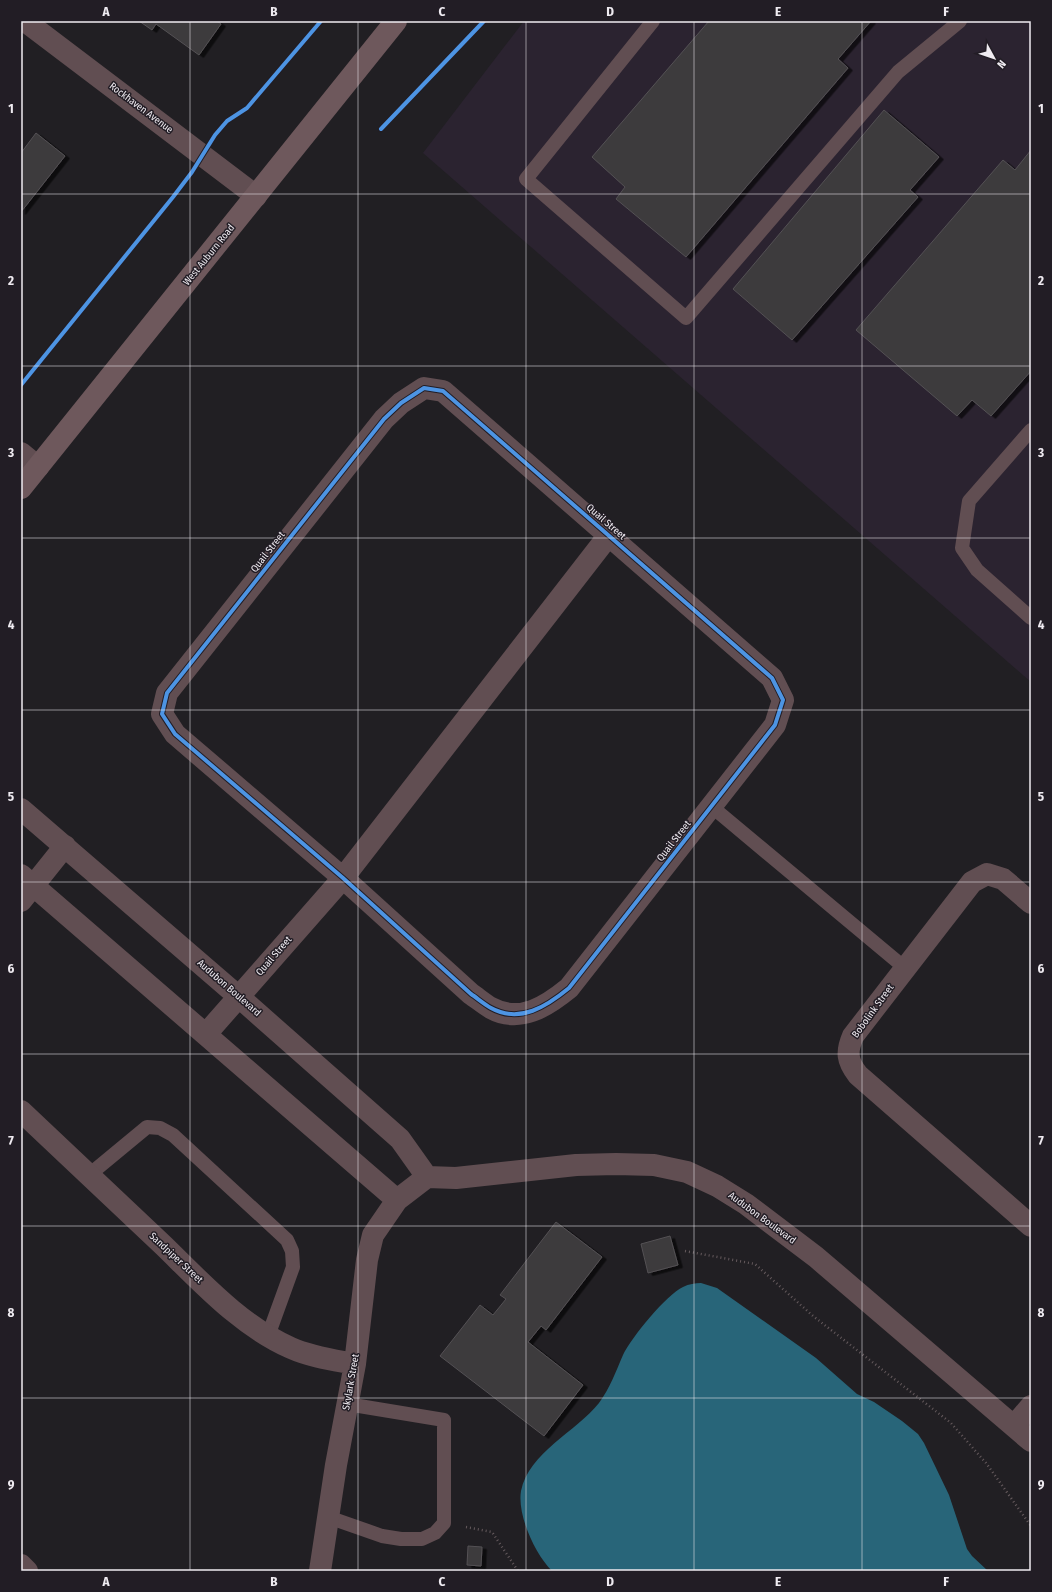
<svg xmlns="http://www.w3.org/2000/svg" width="1052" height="1592" font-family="'Fira Sans Condensed',sans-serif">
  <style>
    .built { fill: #2b2330 }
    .water { fill: #286579 }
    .building { fill: #3c3a3d; stroke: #545154; filter: url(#shadow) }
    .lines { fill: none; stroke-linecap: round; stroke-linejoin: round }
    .path { stroke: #655a5d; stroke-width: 2.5; stroke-dasharray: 1 3; stroke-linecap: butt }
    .lane { stroke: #614e52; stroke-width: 14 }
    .street { stroke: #614e52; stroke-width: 22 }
    .secondary { stroke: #6e585c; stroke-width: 22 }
    .cycleway-casing { stroke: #221d25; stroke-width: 6 }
    .cycleway { stroke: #4d94e3; stroke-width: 4 }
    .grid { fill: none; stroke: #efebf1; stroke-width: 1; stroke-opacity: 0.55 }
    .labels { text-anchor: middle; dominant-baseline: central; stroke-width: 3; stroke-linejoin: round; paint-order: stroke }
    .street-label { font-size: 10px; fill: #efebf1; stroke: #221d25 }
    .neatline { fill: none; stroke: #efebf1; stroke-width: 1.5 }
    .grid-label { font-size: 13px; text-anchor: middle; font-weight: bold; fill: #efebf1 }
  </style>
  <defs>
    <filter id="shadow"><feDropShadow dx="4.5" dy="2.5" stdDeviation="0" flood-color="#0009"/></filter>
  </defs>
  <rect width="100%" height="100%" fill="#211f23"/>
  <path class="built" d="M524 21H1031V682L423 153Z"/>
  <path class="water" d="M701 1283 717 1288 816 1358 857 1394 874 1402 902 1421 918 1434 924 1443 949 1495 967 1549 972 1556 988 1571H552C535 1554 517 1515 521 1491 529 1452 576 1432 599 1403 610 1388 616 1371 623 1355 631 1338 667 1294 683 1287 689 1284 695 1283 701 1283Z"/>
  <path class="building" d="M139 21H217L221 24 199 55 156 24 152 30Z
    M709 21H871L838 59 848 68 686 257 616 199 625 187 592 157Z
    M884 110 939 157 910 190 918 197 792 340 733 289Z
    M36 133 65 156 21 212V153Z
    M1031 150V371L991 416 972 400 957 416 856 330 1003 160 1015 170Z
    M556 1222 602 1257 546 1330 541 1326 528 1342 583 1385 544 1436 440 1356 480 1305 493 1315 506 1299 500 1295Z
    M670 1236 678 1265 648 1273 641 1244Z
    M468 1546 482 1547 481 1566 467 1565Z"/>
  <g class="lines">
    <path class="path" d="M685 1251 755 1264 813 1316 951 1423 986 1463 1031 1526
      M466 1527 492 1532 518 1571"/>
    <path class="lane" d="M653 21 526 179 686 318 898 72 960 21
      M1031 430 969 501 962 548 977 570 1031 618
      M711 806 905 968
      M89 1175 147 1127 160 1128 173 1135 287 1240 292 1251 293 1267 268 1336
      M328 1517 382 1536 401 1539H422L435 1533 444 1523V1420L347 1404"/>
    <path class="street" d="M25 21 256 196
      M424 388 443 391 772 678 783 700 775 725 569 988C547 1006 520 1024 491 1008 484 1004 477 998 471 994L343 878 175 734 162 714 167 693 384 419 401 403Z
      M21 453 38 467
      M21 809 239 997 400 1139 427 1177
      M21 875 397 1200
      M21 901 65 846
      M1031 903 1003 879 987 874 972 882 853 1036C846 1052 847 1061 858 1075L1031 1226
      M206 1034 343 878 609 535
      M21 1111C69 1156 116 1201 164 1246 202 1283 241 1326 291 1348 311 1357 334 1360 355 1364
      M1014 1426 1031 1406
      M21 1565 27 1571
      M320 1571 336 1465 355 1364 367 1260 373 1235 397 1200 427 1177 456 1178 576 1165 616 1164 654 1165 687 1172 717 1186 746 1204 816 1257 1031 1441"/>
    <path class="secondary" d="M21 488 396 21"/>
    <defs>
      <path id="cycleway" d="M381 129 484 21
        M21 385 173 197 192 172 215 135 227 121 247 108 321 21
        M424 388 443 391 772 678 783 700 775 725 569 988C547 1006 520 1024 491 1008 484 1004 477 998 471 994L343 878 175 734 162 714 167 693 384 419 401 403Z"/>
    </defs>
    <use href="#cycleway" class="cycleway-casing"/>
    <use href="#cycleway" class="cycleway"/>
  </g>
  <path class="grid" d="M190 21V1571M358 21V1571M526 21V1571M694 21V1571M862 21V1571M21 194H1031M21 366H1031M21 538H1031M21 710H1031M21 882H1031M21 1054H1031M21 1226H1031M21 1398H1031"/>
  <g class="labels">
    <g class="street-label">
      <text transform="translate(141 108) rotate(37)">Rockhaven Avenue</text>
      <text transform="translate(209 255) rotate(-51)">West Auburn Road</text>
      <text transform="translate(606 522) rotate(41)">Quail Street</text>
      <text transform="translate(268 552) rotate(-52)">Quail Street</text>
      <text transform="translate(674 841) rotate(-52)">Quail Street</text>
      <text transform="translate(274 956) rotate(-49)">Quail Street</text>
      <text transform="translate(229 988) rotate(41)">Audubon Boulevard</text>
      <text transform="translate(873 1011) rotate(-54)">Bobolink Street</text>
      <text transform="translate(762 1218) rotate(36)">Audubon Boulevard</text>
      <text transform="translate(176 1258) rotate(43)">Sandpiper Street</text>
      <text transform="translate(351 1382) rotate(-80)">Skylark Street</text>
    </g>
  </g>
  <rect width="1052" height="1592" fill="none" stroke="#221d25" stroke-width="44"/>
  <g transform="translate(994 58) rotate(130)" stroke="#221d25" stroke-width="3" paint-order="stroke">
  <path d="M0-3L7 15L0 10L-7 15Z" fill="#efebf1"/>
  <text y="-6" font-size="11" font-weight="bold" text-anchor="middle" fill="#efebf1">N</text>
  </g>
  <rect x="22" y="22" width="1008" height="1548" class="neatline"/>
  <g class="grid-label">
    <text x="106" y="16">A</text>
    <text x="274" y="16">B</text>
    <text x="442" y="16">C</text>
    <text x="610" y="16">D</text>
    <text x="778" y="16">E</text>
    <text x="946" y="16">F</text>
    <text x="11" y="113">1</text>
    <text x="1041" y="113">1</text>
    <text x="11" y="285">2</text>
    <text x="1041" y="285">2</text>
    <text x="11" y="457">3</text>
    <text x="1041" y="457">3</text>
    <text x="11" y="629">4</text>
    <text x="1041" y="629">4</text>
    <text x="11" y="801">5</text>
    <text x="1041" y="801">5</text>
    <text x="11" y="973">6</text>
    <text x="1041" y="973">6</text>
    <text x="11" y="1145">7</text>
    <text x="1041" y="1145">7</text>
    <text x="11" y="1317">8</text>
    <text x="1041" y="1317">8</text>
    <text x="11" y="1489">9</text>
    <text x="1041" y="1489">9</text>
    <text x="106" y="1586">A</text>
    <text x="274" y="1586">B</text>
    <text x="442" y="1586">C</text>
    <text x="610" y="1586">D</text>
    <text x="778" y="1586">E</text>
    <text x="946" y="1586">F</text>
  </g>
</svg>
